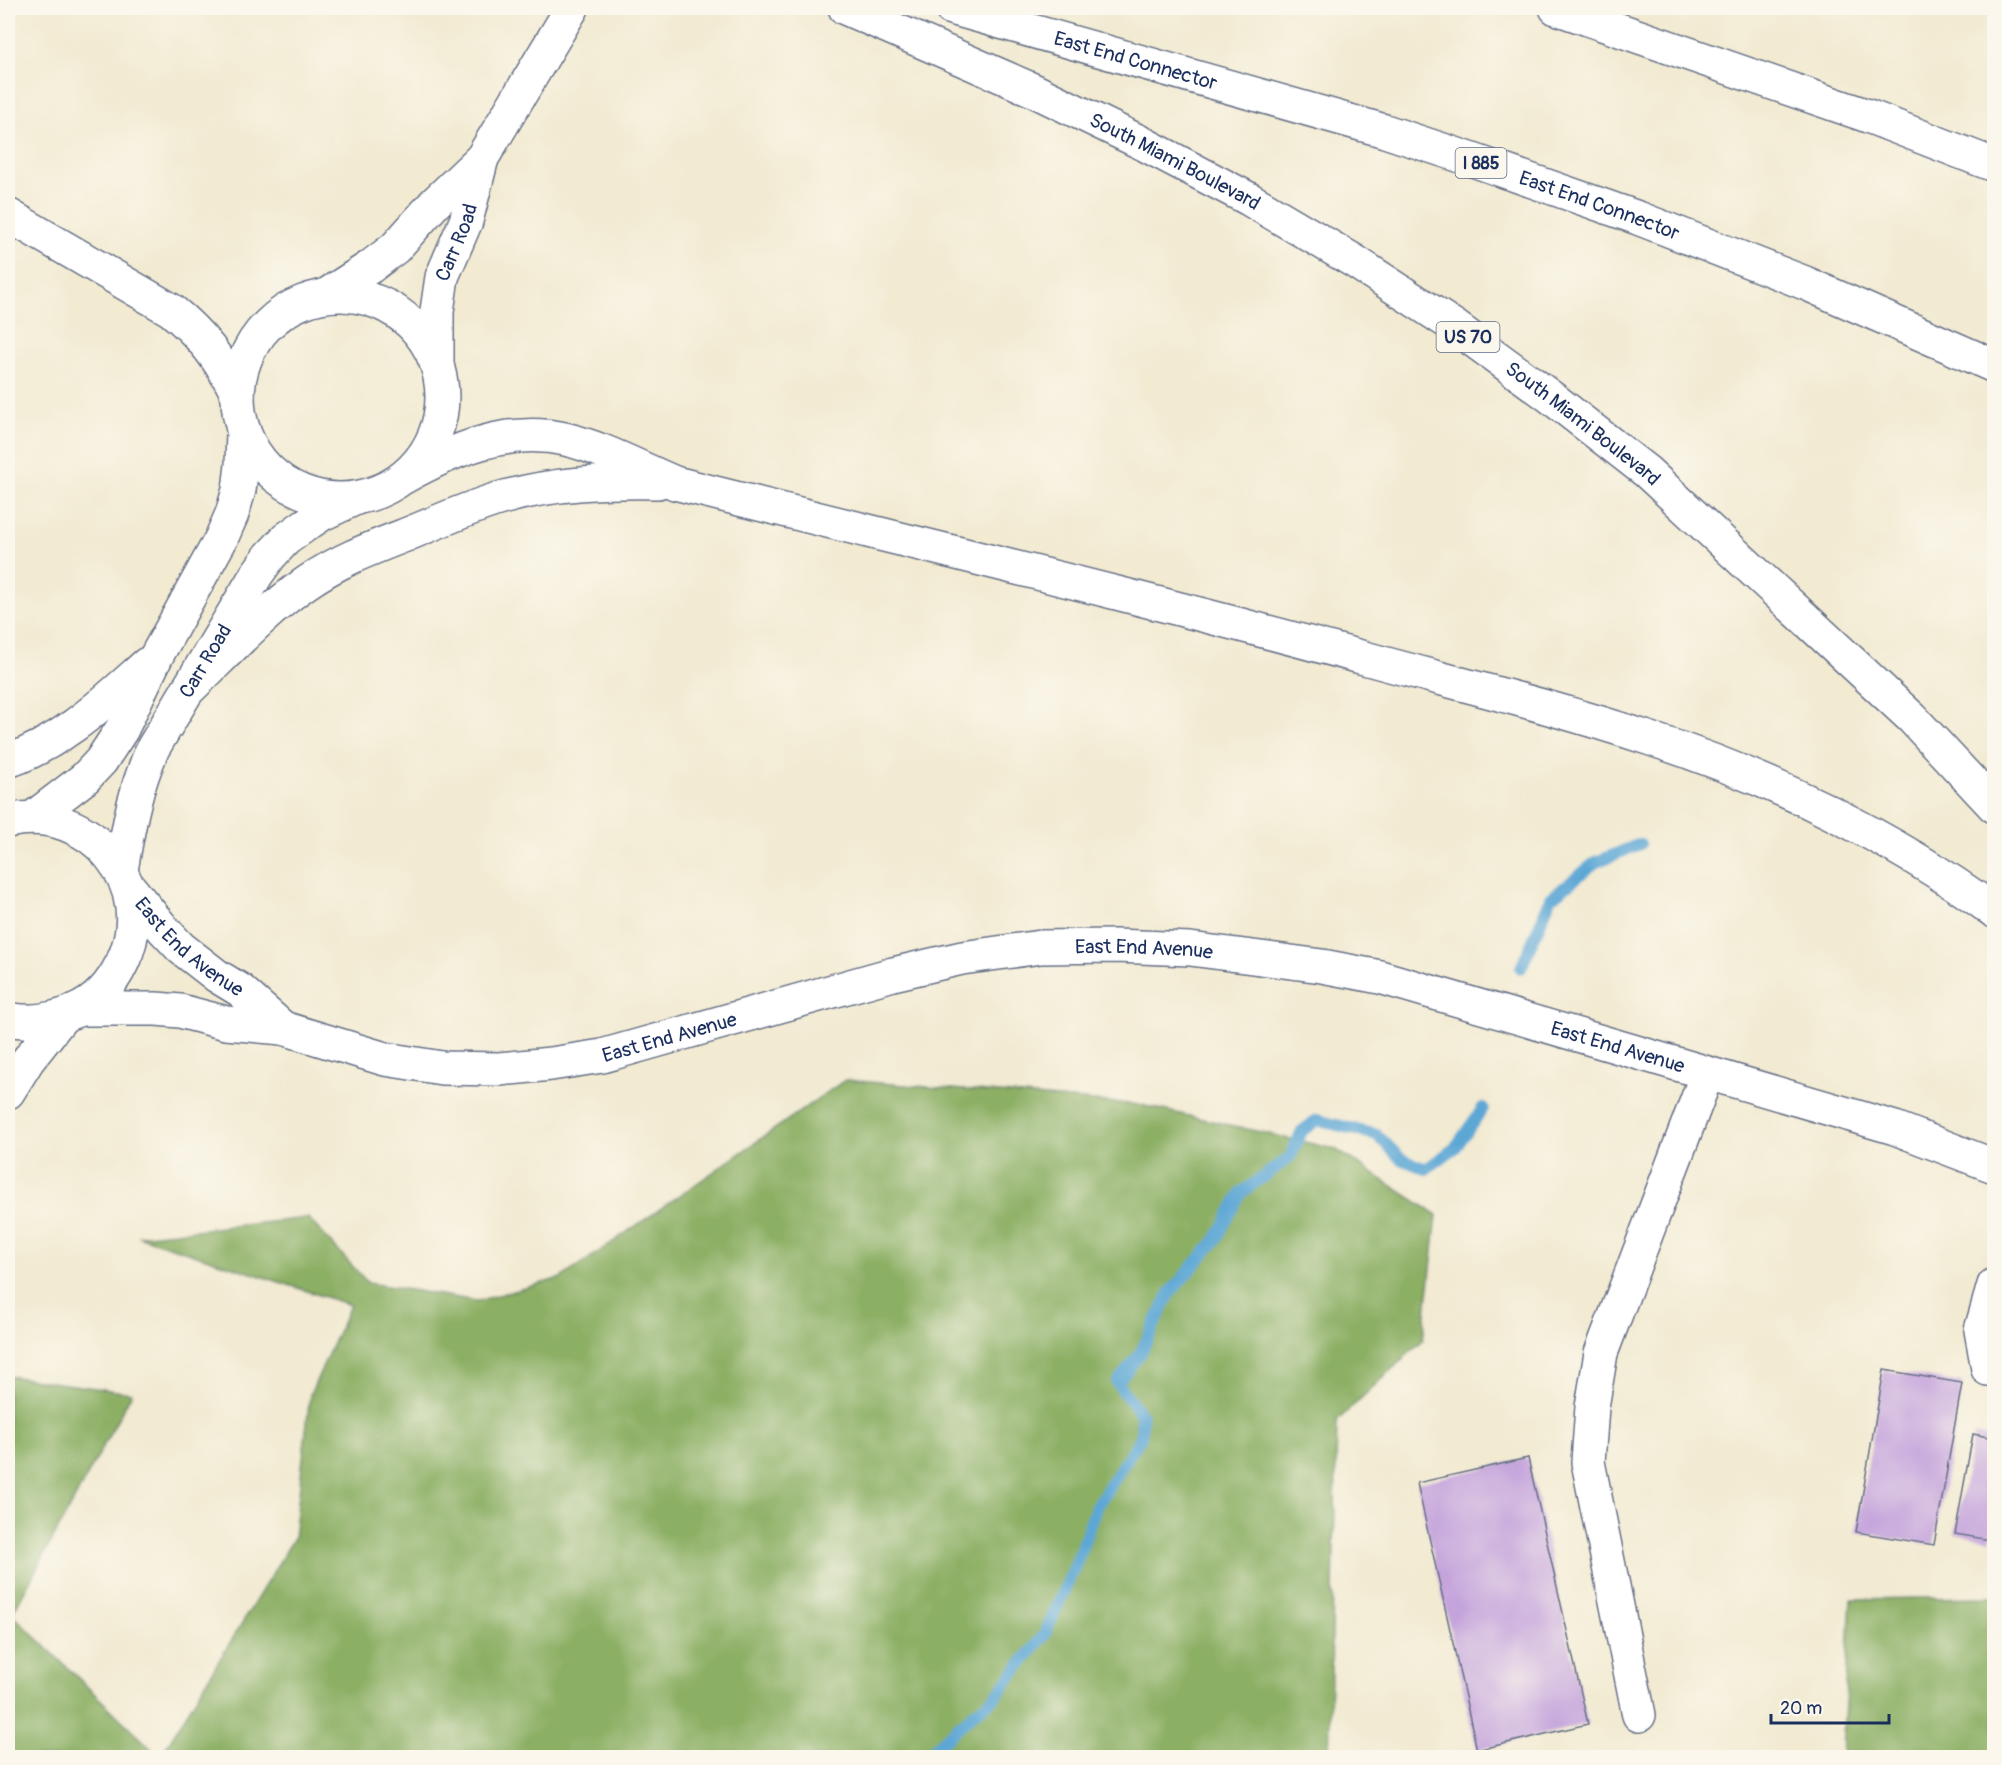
<svg xmlns="http://www.w3.org/2000/svg" width="2002" height="1765" font-family="Pangolin,sans-serif">
  <style>
    .forest { fill: #8baf63; stroke: #536f60; stroke-width: 1.5 }
    .lines { fill: none; stroke-linecap: round; stroke-linejoin: round }
    .stream { stroke: #5da7d5; stroke-width: 12 }
    .building { fill: #c5a4dc }
    .minor-casing { stroke: #667086; stroke-width: 36 }
    .highway-casing { stroke: #667086; stroke-width: 36 }
    .minor { stroke: #fff; stroke-width: 33 }
    .highway { stroke: #fff; stroke-width: 33 }
    .labels { text-anchor: middle; dominant-baseline: central; stroke-width: 5; stroke-linejoin: round; paint-order: stroke }
    .shield { fill: #fbf7ec; stroke: #5e6b89; stroke-width: 1.5 }
    .shield-label { font-size: 18px; font-weight: bold; fill: #1b2f5e }
    .street-label { font-size: 20px; fill: #1b2f5e; stroke: #fbf7ec }
  </style>
  <rect width="100%" height="100%" fill="#fbf7ec"/>
  <filter id="ink" filterUnits="userSpaceOnUse"><feTurbulence type="fractalNoise" baseFrequency=".0167" numOctaves="2"/><feDisplacementMap in="SourceGraphic" scale="12" xChannelSelector="R" yChannelSelector="G"/><feConvolveMatrix kernelMatrix="1 2 1 2 8 2 1 2 1" color-interpolation-filters="sRGB"/></filter>
  <filter id="wash" filterUnits="userSpaceOnUse"><feTurbulence type="fractalNoise" baseFrequency=".008" numOctaves="4" result="noise"/><feDisplacementMap in="SourceGraphic" scale="24" xChannelSelector="R" yChannelSelector="G"/><feGaussianBlur stdDeviation="1.35" result="paint"/><feColorMatrix in="noise" values="0 0 0 0 0 0 0 0 0 0 0 0 0 0 0 0 0 1.4 0 .05"/><feComposite in="paint" operator="in"/></filter>
  <g filter="url(#wash)">
    <rect width="100%" height="100%" fill="#f2ead1"/>
    <path class="forest" d="M845 1080 1141 1105 1335 1149 1437 1215 1423 1340 1337 1421 1329 1757H160L294 1538 310 1395 350 1305 138 1236 308 1218 368 1283 477 1301 561 1278Z
      M8 1376 132 1393 12 1614 160 1757H8Z
      M1994 1597V1757H1842L1851 1599Z"/>
    <g class="lines">
      <path class="stream" d="M1521 968 1551 898 1596 862 1640 844
        M924 1758 973 1714 994 1698 1045 1634 1077 1561 1096 1507 1141 1437 1142 1416 1117 1383 1140 1354 1170 1293 1216 1240 1241 1193 1290 1157 1302 1131 1317 1120 1377 1135 1401 1159 1426 1169 1455 1148 1483 1108"/>
    </g>
    <g id="blocks">
      <path class="building" d="M1884 1370 1962 1383 1934 1545 1856 1532Z
        M1973 1434 1994 1438V1515L1990 1540 1955 1534Z
        M1528 1458 1588 1724 1477 1750 1417 1483Z"/>
    </g>
  </g>
  <g filter="url(#ink)">
    <use href="#blocks" fill-opacity="0" stroke="#667086" stroke-width="1.5"/>
    <g class="lines">
      <defs>
        <g id="minor">
          <circle cx="340" cy="397" r="102"/>
          <path d="M325 296 370 267 395 248 435 203 482 158 572 8"/>
          <path id="s1" d="M437 362V311L442 277 466 221 482 158"/>
          <path d="M8 761C63 742 104 702 147 664"/>
          <path d="M34 817 85 778 101 761 122 729 157 655 221 539 232 514 239 490 242 465 243 430"/>
          <path d="M8 821C90 802 160 886 122 963 112 984 96 1002 75 1011 53 1020 30 1024 8 1019"/>
          <path id="s2" d="M121 870C129 825 134 791 153 748L257 574 270 556 286 539 304 526 322 514 354 499"/>
          <path id="s3" d="M128 886 164 930 181 948 217 976 240 990 283 1028"/>
          <path id="s4" d="M80 1009H156L180 1011 226 1023 283 1028 385 1059 442 1068 499 1069 551 1064 602 1056 893 974 962 958 1041 947 1115 946 1190 949 1322 966 1380 977 1895 1128 1994 1166"/>
          <path d="M8 1092 28 1060 63 1016"/>
          <path d="M1994 1285 1981 1330 1988 1369H1994"/>
          <path d="M1639 1715 1588 1462 1592 1407 1601 1353 1707 1074"/>
        </g>
        <g id="highway">
          <path id="s5" d="M845 8 1033 90 1142 143 1249 199 1354 261 1454 326 1552 398 1647 472 1912 718 1994 806"/>
          <path id="s6" d="M951 8 1385 131 1470 159 1638 218 1805 283 1994 366"/>
          <path d="M1556 8 1868 116 1994 165"/>
          <path d="M8 215 171 310C202 335 220 359 238 395"/>
          <path d="M404 477C453 450 507 426 565 439 603 448 639 468 675 483 906 541 1138 596 1368 659 1463 685 1558 708 1651 739 1771 778 1893 837 1994 911"/>
          <path d="M188 690C226 654 263 613 306 583 337 561 372 548 408 534 440 521 472 506 505 497 555 483 607 481 658 482"/>
        </g>
      </defs>
      <use href="#minor" class="minor-casing"/>
      <use href="#highway" class="highway-casing"/>
      <use href="#minor" class="minor"/>
      <use href="#highway" class="highway"/>
    </g>
  </g>
  <g class="labels">
    <g class="shield">
      <rect x="1455.5" y="148" width="51" height="30" rx="4.5"/>
      <rect x="1436.5" y="322" width="63" height="30" rx="4.5"/>
    </g>
    <g class="shield-label">
      <text x="1481" y="163">I 885</text>
      <text x="1468" y="337">US 70</text>
    </g>
    <g class="street-label">
      <text stroke="none"><textPath href="#s6" startOffset="192">East End Connector</textPath></text>
      <text stroke="none"><textPath href="#s5" startOffset="364">South Miami Boulevard</textPath></text>
      <text stroke="none"><textPath href="#s6" startOffset="678">East End Connector</textPath></text>
      <text stroke="none"><textPath href="#s1" startOffset="123">Carr Road</textPath></text>
      <text stroke="none"><textPath href="#s5" startOffset="850">South Miami Boulevard</textPath></text>
      <text stroke="none"><textPath href="#s2" startOffset="228">Carr Road</textPath></text>
      <text stroke="none"><textPath href="#s3" startOffset="87">East End Avenue</textPath></text>
      <text stroke="none"><textPath href="#s4" startOffset="1086">East End Avenue</textPath></text>
      <text stroke="none"><textPath href="#s4" startOffset="600">East End Avenue</textPath></text>
      <text stroke="none"><textPath href="#s4" startOffset="1572">East End Avenue</textPath></text>
    </g>
  </g>
  <rect width="2002" height="1765" fill="none" stroke="#fbf7ec" stroke-width="30"/>
  <path d="M1771 1714v9h118v-9" fill="none" stroke="#1b2f5e" stroke-width="3"/>
  <text x="1780" y="1714" font-size="18" fill="#1b2f5e" stroke="#fbf7ec" stroke-width="4.5" paint-order="stroke">20 m</text>
</svg>
